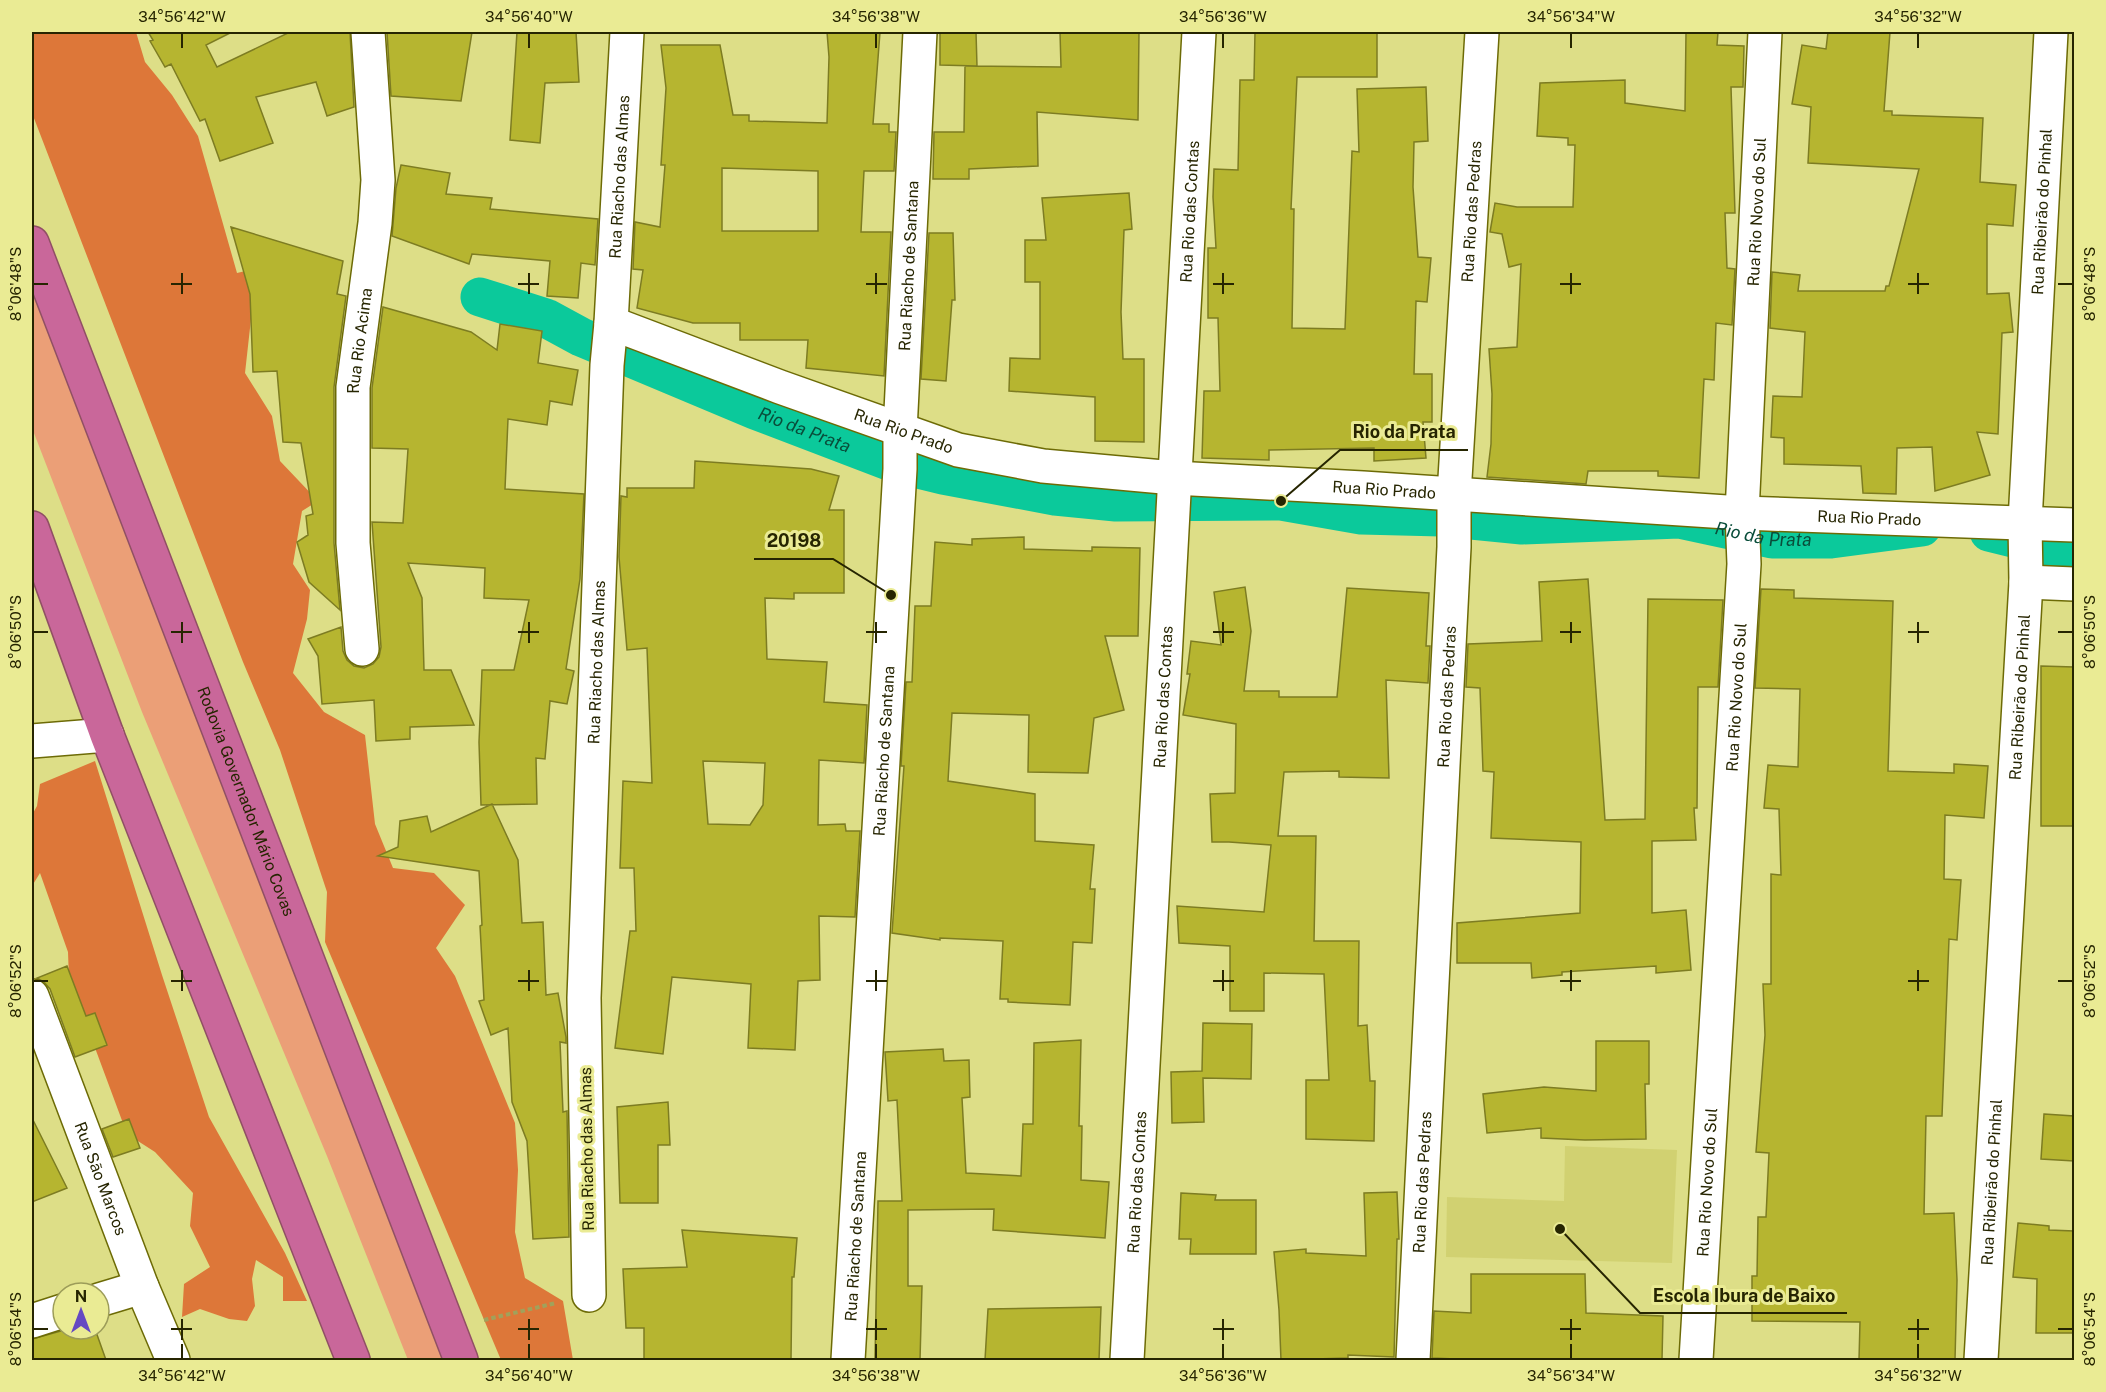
<svg xmlns="http://www.w3.org/2000/svg" width="2106" height="1392" font-family="'Public Sans',sans-serif">
  <style>
    .built { fill: #d1d171 }
    .green { fill: #eb9f77 }
    .forest { fill: #dd7739 }
    .lines { fill: none; stroke-linecap: round; stroke-linejoin: round }
    .canal { stroke: #0bc99b; stroke-width: 39 }
    .building { fill: #b6b530; stroke: #7d7c22; stroke-width: 1.5; fill-rule: evenodd }
    .minor-casing { stroke: #6d6b06; stroke-width: 36 }
    .highway-casing { stroke: #905064; stroke-width: 36 }
    .path { stroke: #a1a15b; stroke-width: 4; stroke-dasharray: 4.5 3; stroke-linecap: butt }
    .minor { stroke: #fff; stroke-width: 33 }
    .highway { stroke: #c9679a; stroke-width: 33 }
    .ticks { fill: none; stroke: #262501; stroke-width: 2 }
    .labels { text-anchor: middle; dominant-baseline: central; stroke-width: 6; stroke-linejoin: round; paint-order: stroke }
    .street-label { font-size: 16px; fill: #262501; stroke: #eaeb94 }
    .water-label { font-size: 18px; font-style: italic; fill: #094d3a; stroke: #eaeb94 }
    .leader { fill: none; stroke: #262501; stroke-width: 2 }
    .callout-dot { fill: #262501; stroke: #eaeb94; stroke-width: 2 }
    .callout-label { font-size: 18px; text-anchor: middle; font-weight: bold; fill: #262501; stroke: #eaeb94; stroke-width: 6; stroke-linejoin: round; paint-order: stroke }
    .neatline { fill: none; stroke: #262501; stroke-width: 2 }
    .ticks-label { font-size: 15px; text-anchor: middle; fill: #262501 }
  </style>
  <rect width="100%" height="100%" fill="#ddde87"/>
  <path class="built" d="M1565 1146 1677 1150 1672 1263 1446 1257 1447 1197 1564 1201Z"/>
  <path class="green" d="M32 290 443 1360H408L327 1156 142 712 32 428Z"/>
  <path class="forest" d="M32 32H136L145 62 172 95 198 136 237 273 296 259 252 310 245 373 272 416 280 461 318 501 302 511 293 564 310 590 307 619 293 673 324 712 365 735 375 824 393 868 434 873 465 905 436 948 455 976 515 1123 518 1170 515 1232 525 1278 563 1301 573 1360H501L325 942 327 892 280 750 243 662 32 113Z
    M95 761 162 975 209 1117 285 1253 307 1301H283V1277L256 1260 252 1279 255 1306 247 1321 229 1319 200 1309 182 1317 184 1284 210 1267 190 1226 193 1193 155 1152 127 1134 88 1029 70 1007 68 952 40 873 32 886V815L37 806 40 784Z"/>
  <g class="lines">
    <g class="canal">
      <path id="s1" d="M480 297 546 318 581 337 755 410 894 463 943 475 1055 496 1116 502 1281 501 1361 515 1441 517 1522 525 1679 519 1772 539H1831L1922 527"/>
      <path d="M1989 532 2041 545 2074 550"/>
    </g>
  </g>
  <path class="building" d="M148 32H232L206 45 217 67 290 32H350L354 107 327 116 316 82 256 97 273 143 220 161 205 119 200 121 171 64 165 67 150 41 153 40Z
    M387 32H472L461 101 391 96Z
    M517 32H576L579 82 545 83 540 143 510 140Z
    M827 32H880L873 124H889V132H896L894 171H864L861 232H891L884 376 806 368 808 340H740V323H693L637 308 643 270 633 269 635 222 660 227 665 165H661L666 88 661 45H720L733 115H749V121L827 123 829 57ZM722 168 818 171V231H722Z
    M940 32H976L977 66 940 65Z
    M1060 32H1139L1138 120 1037 112 1038 166 969 169V179H933L934 132H964L965 66 1061 67Z
    M1255 32H1377V77H1297L1291 209H1294L1292 328 1345 329 1352 151 1359 152 1357 89 1426 87 1428 141 1414 142 1413 187 1418 257 1431 258 1427 302 1416 301 1414 374H1432V422H1423L1426 458 1374 461V448L1269 450V460L1202 458 1204 391H1220L1218 318H1208V248H1216L1213 197 1214 169 1238 170 1240 80H1254Z
    M1686 32H1718L1717 45 1744 46 1743 87H1731L1735 213H1725L1727 268 1735 269 1732 325 1716 323 1714 380 1704 379 1699 478 1658 476V471H1588L1586 484 1487 477 1491 444 1492 394 1489 349 1517 347 1521 264 1509 267 1502 234 1490 232 1495 203 1517 207H1573L1575 145H1568V138L1537 136 1540 83 1625 80V103L1685 111Z
    M1828 32H1890L1884 111H1892V115L1983 118 1980 182 2016 185 2013 226 1987 224V294L2009 293 2013 332 2002 333 1998 434 1977 432 1990 475 1935 491 1932 447 1897 448 1896 494 1863 493 1861 466 1784 464V438L1771 437 1773 396 1802 397 1805 332 1770 328 1772 272 1800 275 1798 291H1885L1886 286H1889L1919 169 1808 163 1811 107 1792 104 1802 45 1826 49Z
    M401 165 450 173 446 194 492 198 490 209 598 219 595 265 581 263 578 298 547 296 550 261 472 254 469 264 392 236 396 188Z
    M1129 193 1132 229 1124 230 1121 312 1123 359H1144V442L1095 441V397L1009 391 1010 358 1040 359V282H1025V240H1046L1042 198Z
    M231 227 343 261 337 294 346 296 334 387V543L340 610 309 582 297 542 308 535 306 516 313 514 301 443 283 442 277 371 253 372 250 294Z
    M929 233H953L955 300H952L946 381 921 379Z
    M383 307 471 332 497 350 500 324 542 331 538 363 578 370 572 405 550 401 547 425 508 419 505 489 584 494 580 579 566 669 574 671 567 704 550 701 545 759 536 758 537 804 481 805 479 742 482 670H514L529 600 484 598 485 568 408 563 422 598 424 670H451L474 725 410 727V739L376 741 374 700 322 704 318 656 308 639 341 627 343 651 347 660 354 666 364 668 373 664 379 657 381 647 372 522 403 523 408 449 372 448V388Z
    M695 461 811 469 839 476 829 510H844V593H794V599L765 598 767 659 827 662 824 702 867 705 864 763 819 760 818 825 845 824 846 831H860L855 917 819 916 820 980 798 981 795 1050 748 1048 751 984 672 977 663 1054 615 1048 630 931H636L634 868H620L623 781 652 783 647 648 627 650 619 557 621 496 627 497V488H694ZM703 761 765 763 763 805 750 825 708 824Z
    M1024 537V549L1092 551V547L1140 548 1138 636H1105L1124 710 1094 718 1088 773 1028 772 1029 715 952 713 948 781 1035 794V841L1094 845 1090 889H1095L1092 943 1073 942 1070 1005 1008 1002V999H1000L1003 941 940 938V940L892 933 904 766H901L906 682H912L915 606H931L935 542 972 545V539Z
    M1588 579 1605 820 1645 819 1648 599 1723 600 1718 687H1698L1697 808H1694L1696 840 1652 841V913L1686 910 1691 970 1656 973V966L1562 972V975L1532 978 1531 963H1457V923L1580 913 1581 842 1491 838 1494 772 1483 771 1480 688 1466 687 1468 644 1542 641 1539 582Z
    M1245 587 1251 631 1244 691H1279V697H1337L1347 588 1429 593 1426 646H1430L1428 683 1386 680 1389 778 1339 777V771L1284 772 1278 836H1316L1314 941H1359L1358 1026 1367 1025 1370 1081H1375L1374 1141 1306 1139V1080H1329L1324 974 1264 973V1011H1230V946L1179 943 1177 906 1264 912 1271 845 1229 842H1212L1210 794 1235 793 1236 724 1183 715 1190 674H1187L1191 641 1221 645 1214 592Z
    M1761 589 1794 590V598L1893 601 1888 771 1954 773V764L1988 766 1984 818 1945 815 1944 879 1961 880 1959 909 1957 940 1949 939 1942 1116H1926L1924 1214 1954 1213 1957 1280 1955 1360H1859L1860 1322 1752 1321V1276H1757L1758 1217H1766L1769 1153 1756 1152 1765 1035 1763 984H1771V874L1781 875 1779 809 1764 808 1768 765 1798 767 1800 689 1755 688Z
    M2041 666 2074 667V826H2041Z
    M492 804 518 860 522 923 543 922 546 995 558 993 566 1037V1043L560 1042 563 1112 567 1111 569 1237 533 1239 527 1141 512 1102 508 1028 491 1035 479 1001 484 1000 480 926 482 925 479 871 378 856 398 847 400 821 427 816 431 832Z
    M67 966 86 1016 95 1013 107 1045 75 1057 50 989 44 982 37 978Z
    M1203 1023 1252 1024 1251 1079 1203 1078 1204 1122 1172 1123 1171 1072 1202 1071Z
    M1081 1040 1079 1126H1082L1081 1180 1109 1182 1105 1238 993 1230 994 1209 908 1210V1286H922L920 1360H875L878 1201H902L897 1100 888 1101 885 1052 943 1049 944 1061 969 1060 970 1097 962 1098 966 1173 1021 1176 1023 1124H1033L1034 1043Z
    M1596 1041H1649V1084H1645L1646 1139 1585 1140 1541 1138V1128L1487 1133 1483 1094 1544 1087 1596 1091Z
    M668 1102 670 1145H658V1203H620L617 1107Z
    M2044 1114 2074 1116V1161L2041 1159Z
    M32 1118 67 1188 32 1202Z
    M129 1119 140 1148 113 1157 102 1129Z
    M1397 1192 1399 1239H1397L1394 1357 1348 1355V1358L1281 1360 1279 1310 1274 1252 1306 1249V1253L1366 1256 1364 1193Z
    M1181 1193 1216 1195 1215 1200H1256V1254H1190L1191 1239H1179Z
    M2018 1223 2049 1226V1230L2074 1231V1333H2036L2037 1279 2013 1277Z
    M682 1230 797 1238 794 1277H792L791 1360H644V1328H626L623 1269 687 1267Z
    M1471 1274H1585L1586 1313 1663 1316 1662 1360H1479L1432 1358 1434 1311 1471 1313Z
    M1101 1307 1099 1360H985L988 1309Z
    M68 1329H95L106 1360H32V1339Z"/>
  <g class="lines">
    <defs>
      <g id="minor">
        <path id="s2" d="M611 323 780 387 958 450 1043 466 1174 478 1363 488 1742 513 2074 525"/>
        <path d="M2026 582 2074 584"/>
        <path id="s3" d="M362 649 353 543V387L375 223 378 180 368 32"/>
        <path d="M32 741 107 735"/>
        <path id="s4" d="M32 996 142 1287 173 1360"/>
        <path id="s5" d="M589 1295 584 998 607 365 611 323 627 32"/>
        <path d="M99 1300 142 1287"/>
        <path d="M32 1321 63 1311"/>
        <path id="s6" d="M848 1360 900 469V431L920 32"/>
        <path id="s7" d="M1127 1360 1199 32"/>
        <path id="s8" d="M1413 1360 1454 547V495L1482 32"/>
        <path id="s9" d="M1696 1360 1744 564 1742 513 1765 32"/>
        <path id="s10" d="M1981 1360 2026 582 2025 522 2051 32"/>
      </g>
      <g id="highway">
        <path id="s11" d="M32 243 461 1360"/>
        <path d="M32 528 107 735 353 1360"/>
      </g>
    </defs>
    <use href="#minor" class="minor-casing"/>
    <use href="#highway" class="highway-casing"/>
    <path class="path" d="M484 1320 556 1303"/>
    <use href="#minor" class="minor"/>
    <use href="#highway" class="highway"/>
  </g>
  <path class="ticks" d="M182 33V48M529 33V48M876 33V48M1223 33V48M1571 33V48M1918 33V48M182 273V294M529 273V294M876 273V294M1223 273V294M1571 273V294M1918 273V294M33 284H48M171 284H192M518 284H539M866 284H887M1213 284H1234M1560 284H1581M1908 284H1929M2058 284H2073M182 622V643M529 622V643M876 622V643M1223 622V643M1571 622V643M1918 622V643M33 632H48M171 632H192M518 632H539M866 632H887M1213 632H1234M1560 632H1581M1908 632H1929M2058 632H2073M182 970V991M529 970V991M876 970V991M1223 970V991M1571 970V991M1918 970V991M33 981H48M171 981H192M518 981H539M866 981H887M1213 981H1234M1560 981H1581M1908 981H1929M2058 981H2073M182 1319V1340M529 1319V1340M876 1319V1340M1223 1319V1340M1571 1319V1340M1918 1319V1340M33 1329H48M171 1329H192M518 1329H539M866 1329H887M1213 1329H1234M1560 1329H1581M1908 1329H1929M2058 1329H2073M182 1344V1359M529 1344V1359M876 1344V1359M1223 1344V1359M1571 1344V1359M1918 1344V1359"/>
  <g class="labels">
    <g class="street-label">
      <text stroke="none"><textPath href="#s5" startOffset="1119">Rua Riacho das Almas</textPath></text>
      <text stroke="none"><textPath href="#s7" startOffset="1150">Rua Rio das Contas</textPath></text>
      <text stroke="none"><textPath href="#s8" startOffset="1150">Rua Rio das Pedras</textPath></text>
      <text stroke="none"><textPath href="#s9" startOffset="1150">Rua Rio Novo do Sul</textPath></text>
      <text stroke="none"><textPath href="#s10" startOffset="1150">Rua Ribeirão do Pinhal</textPath></text>
      <text stroke="none"><textPath href="#s6" startOffset="1096">Rua Riacho de Santana</textPath></text>
      <text stroke="none"><textPath href="#s3" startOffset="309">Rua Rio Acima</textPath></text>
      <text stroke="none"><textPath href="#s2" startOffset="312">Rua Rio Prado</textPath></text>
      <text stroke="none"><textPath href="#s2" startOffset="798">Rua Rio Prado</textPath></text>
      <text stroke="none"><textPath href="#s2" startOffset="1284">Rua Rio Prado</textPath></text>
      <text stroke="none"><textPath href="#s5" startOffset="633">Rua Riacho das Almas</textPath></text>
      <text stroke="none"><textPath href="#s7" startOffset="664">Rua Rio das Contas</textPath></text>
      <text stroke="none"><textPath href="#s8" startOffset="664">Rua Rio das Pedras</textPath></text>
      <text stroke="none"><textPath href="#s9" startOffset="664">Rua Rio Novo do Sul</textPath></text>
      <text stroke="none"><textPath href="#s10" startOffset="664">Rua Ribeirão do Pinhal</textPath></text>
      <text stroke="none"><textPath href="#s6" startOffset="610">Rua Riacho de Santana</textPath></text>
      <text stroke="none"><textPath href="#s11" startOffset="598">Rodovia Governador Mário Covas</textPath></text>
      <text transform="translate(587 1149) rotate(-91)">Rua Riacho das Almas</text>
      <text stroke="none"><textPath href="#s4" startOffset="195">Rua São Marcos</textPath></text>
      <text stroke="none"><textPath href="#s7" startOffset="178">Rua Rio das Contas</textPath></text>
      <text stroke="none"><textPath href="#s8" startOffset="178">Rua Rio das Pedras</textPath></text>
      <text stroke="none"><textPath href="#s9" startOffset="178">Rua Rio Novo do Sul</textPath></text>
      <text stroke="none"><textPath href="#s10" startOffset="178">Rua Ribeirão do Pinhal</textPath></text>
      <text stroke="none"><textPath href="#s6" startOffset="124">Rua Riacho de Santana</textPath></text>
    </g>
    <g class="water-label">
      <text stroke="none"><textPath href="#s1" startOffset="351">Rio da Prata</textPath></text>
      <text stroke="none"><textPath href="#s1" startOffset="1323">Rio da Prata</textPath></text>
    </g>
  </g>
  <path class="leader" d="M1281 501L1340 450H1468M891 595L833 559H754M1560 1229L1640 1313H1847"/>
  <g class="callout-dot">
    <circle cx="1281" cy="501" r="6"/>
    <circle cx="891" cy="595" r="6"/>
    <circle cx="1560" cy="1229" r="6"/>
  </g>
  <g class="callout-label">
    <text x="1404" y="438">Rio da Prata</text>
    <text x="794" y="547">20198</text>
    <text x="1744" y="1302">Escola Ibura de Baixo</text>
  </g>
  <rect width="2106" height="1392" fill="none" stroke="#eaeb94" stroke-width="66"/>
  <g transform="translate(81 1311)"><circle r="28" fill="#eaeb94" stroke="#9c9c59" stroke-width="1.5"/>
  <path d="M0-4.5L10 22L0 15L-10 22Z" fill="#6549c2"/>
  <text y="-9" font-size="16" font-weight="bold" text-anchor="middle" fill="#262501">N</text>
  </g>
  <rect x="33" y="33" width="2040" height="1326" class="neatline"/>
  <g class="ticks-label">
    <text x="182" y="22">34°56'42"W</text>
    <text x="529" y="22">34°56'40"W</text>
    <text x="876" y="22">34°56'38"W</text>
    <text x="1223" y="22">34°56'36"W</text>
    <text x="1571" y="22">34°56'34"W</text>
    <text x="1918" y="22">34°56'32"W</text>
    <text transform="translate(16 284) rotate(-90)" y="5">8°06'48"S</text>
    <text transform="translate(2090 284) rotate(-90)" y="5">8°06'48"S</text>
    <text transform="translate(16 632) rotate(-90)" y="5">8°06'50"S</text>
    <text transform="translate(2090 632) rotate(-90)" y="5">8°06'50"S</text>
    <text transform="translate(16 981) rotate(-90)" y="5">8°06'52"S</text>
    <text transform="translate(2090 981) rotate(-90)" y="5">8°06'52"S</text>
    <text transform="translate(16 1329) rotate(-90)" y="5">8°06'54"S</text>
    <text transform="translate(2090 1329) rotate(-90)" y="5">8°06'54"S</text>
    <text x="182" y="1381">34°56'42"W</text>
    <text x="529" y="1381">34°56'40"W</text>
    <text x="876" y="1381">34°56'38"W</text>
    <text x="1223" y="1381">34°56'36"W</text>
    <text x="1571" y="1381">34°56'34"W</text>
    <text x="1918" y="1381">34°56'32"W</text>
  </g>
</svg>
